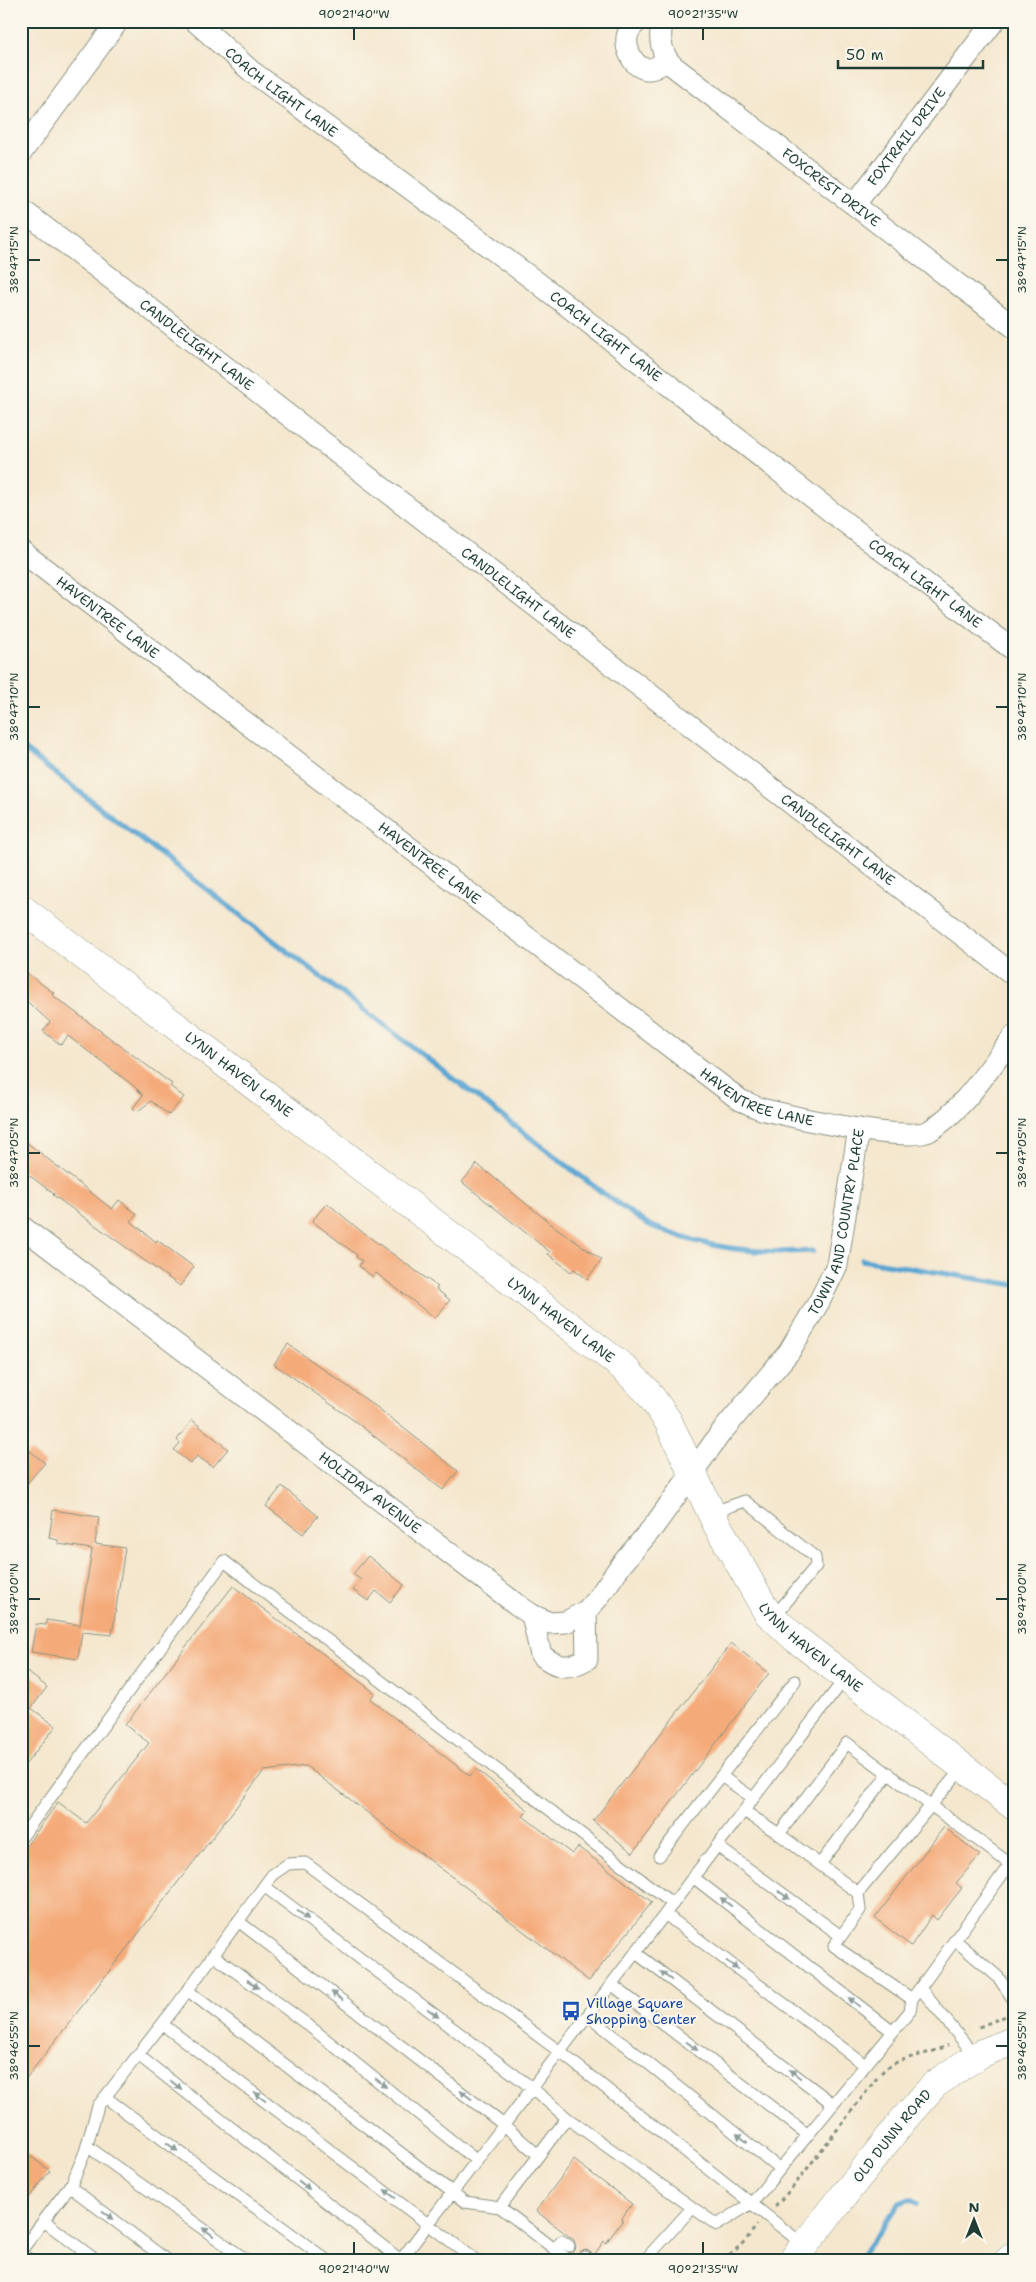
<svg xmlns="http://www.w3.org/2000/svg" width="1036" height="2282" font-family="'Shantell Sans',sans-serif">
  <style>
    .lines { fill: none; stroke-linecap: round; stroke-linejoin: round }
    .stream { stroke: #5aa5d2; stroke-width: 5.5 }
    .building { fill: #f4aa79 }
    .lane-casing { stroke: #8a9281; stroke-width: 13 }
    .street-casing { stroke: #8a9281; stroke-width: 23 }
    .secondary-casing { stroke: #8a9281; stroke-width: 29 }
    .primary-casing { stroke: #8a9281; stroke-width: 29 }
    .path { stroke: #8a9281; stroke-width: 3; stroke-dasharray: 4 4; stroke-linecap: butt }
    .lane { stroke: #fff; stroke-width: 11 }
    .street { stroke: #fff; stroke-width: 21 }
    .secondary { stroke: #fff; stroke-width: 28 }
    .primary { stroke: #fff; stroke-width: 28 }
    .oneway { fill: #8f9e9a }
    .ticks { fill: none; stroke: #1f3d34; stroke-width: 2 }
    .labels { text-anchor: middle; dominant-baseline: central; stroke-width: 4; stroke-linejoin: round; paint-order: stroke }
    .street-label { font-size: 14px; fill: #1f3d34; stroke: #fbf7ec }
    .transit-label { font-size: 14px; fill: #164399; stroke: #fbf7ec; text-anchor: start }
    .neatline { fill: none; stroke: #1f3d34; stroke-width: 2 }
    .ticks-label { font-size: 12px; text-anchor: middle; fill: #1f3d34 }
  </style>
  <rect width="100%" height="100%" fill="#fbf7ec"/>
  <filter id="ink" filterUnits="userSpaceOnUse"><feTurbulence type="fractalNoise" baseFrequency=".02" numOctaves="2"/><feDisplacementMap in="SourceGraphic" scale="10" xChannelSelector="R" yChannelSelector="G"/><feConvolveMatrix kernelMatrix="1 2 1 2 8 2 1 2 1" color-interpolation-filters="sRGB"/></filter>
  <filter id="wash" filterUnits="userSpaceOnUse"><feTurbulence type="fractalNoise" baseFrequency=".0096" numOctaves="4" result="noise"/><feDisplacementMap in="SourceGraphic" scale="20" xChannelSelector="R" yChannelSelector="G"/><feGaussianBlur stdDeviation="1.12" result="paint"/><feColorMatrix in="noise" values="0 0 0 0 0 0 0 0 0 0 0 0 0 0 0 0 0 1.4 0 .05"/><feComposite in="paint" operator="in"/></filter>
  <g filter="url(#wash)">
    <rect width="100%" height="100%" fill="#f4e7ce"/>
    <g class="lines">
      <path class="stream" d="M21 747 604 1194C620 1204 635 1218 652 1226 704 1249 757 1254 813 1251
        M862 1260 1015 1285
        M857 2261 900 2203 910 2199 917 2203"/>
    </g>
    <g id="blocks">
      <path class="building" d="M21 969 54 993 52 995 172 1084 170 1086 184 1097 169 1115 151 1101 137 1112 133 1108 143 1095 135 1087 68 1036 61 1045 43 1031 50 1022 21 996Z
        M21 1138 112 1209 119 1200 137 1214 131 1221 156 1242 157 1240 194 1267 180 1286 53 1195 54 1194 21 1169Z
        M477 1164 555 1227 602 1260 587 1279 574 1269 571 1272 548 1254 550 1252 462 1182Z
        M327 1203 361 1231 438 1287 436 1289 450 1300 435 1318 376 1273 373 1277 359 1266 362 1261 356 1257 357 1255 312 1221Z
        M288 1344 378 1408 458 1471 443 1490 356 1422 274 1364Z
        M192 1420 228 1449 213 1467 197 1456 191 1464 174 1450 180 1443 177 1440Z
        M30 1451 45 1463 21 1490V1460Z
        M282 1486 318 1516 303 1534 266 1506Z
        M53 1510 99 1517 95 1544 125 1548 112 1635 82 1632 78 1659 31 1652 36 1624 46 1625V1620L80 1625 92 1549 58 1544V1540L49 1538Z
        M368 1556 404 1585 390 1602 376 1591 368 1601 353 1590 361 1580 353 1574Z
        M233 1586 375 1693 370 1699 470 1776 476 1769 528 1810 523 1816 572 1854 578 1847 652 1902 589 1981 306 1766 264 1771 21 2085V1853L58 1802 86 1823 149 1743 125 1725Z
        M731 1643 769 1673 633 1853 593 1821Z
        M21 1667 47 1687 30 1710 21 1703Z
        M31 1708 56 1726 21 1770V1721Z
        M944 1827 980 1855 956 1883 962 1888 937 1920 932 1915 911 1946 875 1918Z
        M21 2149 50 2171 21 2208Z
        M574 2160 632 2204 622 2218 623 2220 606 2243 604 2241 594 2255 587 2250 580 2251 578 2256 579 2261 572 2253 576 2247 574 2240 536 2211Z"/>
    </g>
  </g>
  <g filter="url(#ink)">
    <use href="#blocks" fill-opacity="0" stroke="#8a9281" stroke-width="1"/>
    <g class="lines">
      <defs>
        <path id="lane" d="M711 1513 745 1501 815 1557 816 1566 773 1618
          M721 1776 753 1798
          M744 1811 779 1834 858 1893
          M779 1834 847 1743 1010 1864 912 1999 834 1946 860 1910 858 1893 963 1767
          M21 1838 224 1561 673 1904
          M717 1846 841 1936
          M659 1856 795 1681
          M820 1864 889 1773
          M693 1877 893 2032
          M264 1886 532 2088 567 2118 500 2207
          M665 1914 865 2065
          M238 1921 504 2125 538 2155
          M955 1940 998 1977 1015 2002
          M636 1953 833 2104
          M213 1955 308 2025 477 2161
          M611 1984 808 2135
          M920 1988 976 2057
          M187 1990 465 2202 500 2207 570 2261
          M588 2015 780 2169
          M162 2024 477 2261
          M138 2055 402 2261
          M105 2097 328 2261
          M567 2118 717 2225 752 2203 910 2011 912 1999
          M87 2146 248 2261
          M69 2186 168 2261
          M44 2221 97 2261
          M554 2249 562 2241 569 2246
          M21 2251 72 2183 85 2152 98 2106 177 2005 272 1875 288 1864 305 1863 560 2052 805 2246
          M21 2253 31 2261
          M585 2257 589 2261
          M400 2261 846 1677
          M644 2261 692 2208"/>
        <g id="street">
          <path id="s1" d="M195 21 251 71 538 283 834 514 1015 651"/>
          <path d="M638 21C633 25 628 30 627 37 625 49 634 70 649 69 655 69 661 64 666 60"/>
          <path id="s2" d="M663 21C658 36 661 55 673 66L1015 328"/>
          <path d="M21 153 118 21"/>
          <path id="s3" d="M855 204 994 21"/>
          <path id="s4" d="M21 209 1015 976"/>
          <path id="s5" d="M21 551 740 1100C748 1103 756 1108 765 1110 793 1117 907 1143 929 1131 962 1112 991 1065 1015 1035"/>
          <path id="s6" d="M21 1226 516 1604 532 1615 550 1623 566 1622 586 1611 598 1598 621 1565 654 1526 720 1434 789 1352 820 1300 837 1265 859 1129"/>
          <path d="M532 1615 541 1655C558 1668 567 1670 587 1659L586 1611"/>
        </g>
        <g id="secondary">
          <path id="s7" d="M21 908 623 1367 647 1391 668 1421 716 1523 767 1612 796 1639 1015 1807"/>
          <path id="s8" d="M792 2261 904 2119 935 2084 980 2054 1015 2040"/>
        </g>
        <path id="primary" d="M1008 2261 1015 2255"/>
      </defs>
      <use href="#lane" class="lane-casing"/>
      <use href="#street" class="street-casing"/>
      <use href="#secondary" class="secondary-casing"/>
      <use href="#primary" class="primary-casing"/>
      <path class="path" d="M979 2027 1008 2015
        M881 2073C899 2055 926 2057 948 2045
        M775 2206 793 2187 877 2078
        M724 2261 746 2240 757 2225"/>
      <use href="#lane" class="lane"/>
      <use href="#street" class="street"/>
      <use href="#secondary" class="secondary"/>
      <use href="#primary" class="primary"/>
    </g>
    <defs><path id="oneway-solid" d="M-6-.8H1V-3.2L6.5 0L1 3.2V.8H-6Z" transform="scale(1.25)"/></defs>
    <g class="oneway">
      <use href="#oneway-solid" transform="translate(784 1895) rotate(36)"/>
      <use href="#oneway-solid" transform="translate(726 1902) rotate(-142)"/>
      <use href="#oneway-solid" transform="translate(303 1915) rotate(37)"/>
      <use href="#oneway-solid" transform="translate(732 1965) rotate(37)"/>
      <use href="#oneway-solid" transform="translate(666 1976) rotate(-143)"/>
      <use href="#oneway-solid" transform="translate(253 1984) rotate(36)"/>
      <use href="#oneway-solid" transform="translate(337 1996) rotate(-143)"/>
      <use href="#oneway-solid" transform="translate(854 2002) rotate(-142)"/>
      <use href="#oneway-solid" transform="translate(433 2013) rotate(37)"/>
      <use href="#oneway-solid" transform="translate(692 2046) rotate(37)"/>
      <use href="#oneway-solid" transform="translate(795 2074) rotate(-143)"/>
      <use href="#oneway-solid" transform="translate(381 2083) rotate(39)"/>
      <use href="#oneway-solid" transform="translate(176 2085) rotate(38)"/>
      <use href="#oneway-solid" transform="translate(466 2095) rotate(-143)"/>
      <use href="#oneway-solid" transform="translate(260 2097) rotate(-143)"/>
      <use href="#oneway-solid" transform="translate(742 2138) rotate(-141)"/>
      <use href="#oneway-solid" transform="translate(172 2147) rotate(36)"/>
      <use href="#oneway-solid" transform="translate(304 2185) rotate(38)"/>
      <use href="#oneway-solid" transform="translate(390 2194) rotate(-143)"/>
      <use href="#oneway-solid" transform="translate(108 2215) rotate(37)"/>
      <use href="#oneway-solid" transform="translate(208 2232) rotate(-144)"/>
    </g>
  </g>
  <path class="ticks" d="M354 28V40M703 28V40M28 260H40M996 260H1008M28 707H40M996 707H1008M28 1153H40M996 1153H1008M28 1599H40M996 1599H1008M28 2046H40M996 2046H1008M354 2242V2254M703 2242V2254"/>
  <defs>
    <symbol id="bus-bare" viewBox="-9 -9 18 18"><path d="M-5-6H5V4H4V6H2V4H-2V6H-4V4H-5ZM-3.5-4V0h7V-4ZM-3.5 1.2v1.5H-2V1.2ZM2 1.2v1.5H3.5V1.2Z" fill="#1a4fb4" stroke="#fbf7ec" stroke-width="2.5" paint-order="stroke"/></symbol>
  </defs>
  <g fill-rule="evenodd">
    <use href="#bus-bare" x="557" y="1997" width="28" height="28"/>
  </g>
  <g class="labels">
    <g class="street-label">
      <text stroke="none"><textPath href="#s1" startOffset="112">COACH LIGHT LANE</textPath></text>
      <text stroke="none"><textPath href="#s3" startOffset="85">FOXTRAIL DRIVE</textPath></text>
      <text stroke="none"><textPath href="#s2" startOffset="248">FOXCREST DRIVE</textPath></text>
      <text stroke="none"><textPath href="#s1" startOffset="518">COACH LIGHT LANE</textPath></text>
      <text stroke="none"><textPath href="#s4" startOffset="222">CANDLELIGHT LANE</textPath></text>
      <text stroke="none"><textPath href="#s1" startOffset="922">COACH LIGHT LANE</textPath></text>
      <text stroke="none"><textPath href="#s4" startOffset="628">CANDLELIGHT LANE</textPath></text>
      <text stroke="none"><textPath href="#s5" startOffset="109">HAVENTREE LANE</textPath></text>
      <text stroke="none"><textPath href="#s4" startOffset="1032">CANDLELIGHT LANE</textPath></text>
      <text stroke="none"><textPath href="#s5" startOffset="514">HAVENTREE LANE</textPath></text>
      <text stroke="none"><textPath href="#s7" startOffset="274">LYNN HAVEN LANE</textPath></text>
      <text stroke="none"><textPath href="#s5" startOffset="919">HAVENTREE LANE</textPath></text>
      <text stroke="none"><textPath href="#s6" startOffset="1171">TOWN AND COUNTRY PLACE</textPath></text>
      <text stroke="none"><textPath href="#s7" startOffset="679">LYNN HAVEN LANE</textPath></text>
      <text stroke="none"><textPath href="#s6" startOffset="439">HOLIDAY AVENUE</textPath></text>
      <text stroke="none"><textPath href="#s7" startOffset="1099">LYNN HAVEN LANE</textPath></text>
      <text stroke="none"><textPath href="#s8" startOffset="160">OLD DUNN ROAD</textPath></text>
    </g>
    <g class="transit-label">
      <text x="586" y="2003">Village Square<tspan x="586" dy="16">Shopping Center</tspan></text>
    </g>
  </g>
  <rect width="1036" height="2282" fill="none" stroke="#fbf7ec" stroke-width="55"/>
  <g transform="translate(974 2220)" stroke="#fbf7ec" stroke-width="4" paint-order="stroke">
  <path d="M0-4L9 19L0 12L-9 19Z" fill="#1f3d34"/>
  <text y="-8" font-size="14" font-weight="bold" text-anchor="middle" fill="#1f3d34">N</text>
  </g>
  <path d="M838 60v8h145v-8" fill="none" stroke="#1f3d34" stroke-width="2.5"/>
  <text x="846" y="60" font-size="15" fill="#1f3d34" stroke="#fbf7ec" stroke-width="4" paint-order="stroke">50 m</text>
  <rect x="28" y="28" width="980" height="2226" class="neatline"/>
  <g class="ticks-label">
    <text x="354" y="18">90°21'40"W</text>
    <text x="703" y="18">90°21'35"W</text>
    <text transform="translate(14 260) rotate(-90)" y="4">38°47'15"N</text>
    <text transform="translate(1022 260) rotate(-90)" y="4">38°47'15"N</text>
    <text transform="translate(14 707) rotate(-90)" y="4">38°47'10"N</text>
    <text transform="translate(1022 707) rotate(-90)" y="4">38°47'10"N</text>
    <text transform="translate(14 1153) rotate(-90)" y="4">38°47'05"N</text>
    <text transform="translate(1022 1153) rotate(-90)" y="4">38°47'05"N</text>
    <text transform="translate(14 1599) rotate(-90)" y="4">38°47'00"N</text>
    <text transform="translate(1022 1599) rotate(-90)" y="4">38°47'00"N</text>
    <text transform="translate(14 2046) rotate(-90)" y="4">38°46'55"N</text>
    <text transform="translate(1022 2046) rotate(-90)" y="4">38°46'55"N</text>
    <text x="354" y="2273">90°21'40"W</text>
    <text x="703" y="2273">90°21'35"W</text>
  </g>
</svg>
